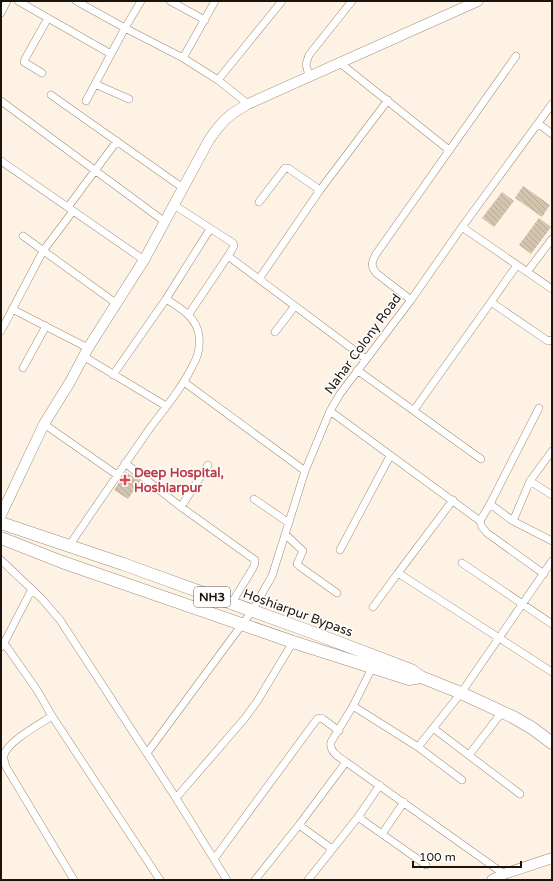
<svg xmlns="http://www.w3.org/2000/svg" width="553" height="881" font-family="'Varela Round',sans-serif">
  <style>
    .building { fill: url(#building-back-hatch) }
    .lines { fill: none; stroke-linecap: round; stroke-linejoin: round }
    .street-casing { stroke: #9e8c78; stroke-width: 8 }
    .secondary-casing { stroke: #9e8c78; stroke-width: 11 }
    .highway-casing { stroke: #9e8c78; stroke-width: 13 }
    .street { stroke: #fff; stroke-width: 7 }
    .secondary { stroke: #fff; stroke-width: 10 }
    .highway { stroke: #fff; stroke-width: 12 }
    .health-dot { fill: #e0444e; stroke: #fff; stroke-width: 1.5 }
    .labels { text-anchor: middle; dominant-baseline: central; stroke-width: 3; stroke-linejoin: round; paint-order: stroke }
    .shield { fill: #fff; stroke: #5f5a56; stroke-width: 1 }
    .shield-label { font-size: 12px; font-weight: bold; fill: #1b140d }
    .street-label { font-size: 13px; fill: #1b140d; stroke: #fff }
    .health-label { font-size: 13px; font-weight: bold; fill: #be3a42; stroke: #fff; text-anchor: start }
  </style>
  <defs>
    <pattern id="building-back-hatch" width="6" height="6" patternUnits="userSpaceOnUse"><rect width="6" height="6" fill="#d4c4ad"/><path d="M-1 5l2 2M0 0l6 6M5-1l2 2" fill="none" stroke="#b5a894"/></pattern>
  </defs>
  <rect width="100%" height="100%" fill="#fef2e5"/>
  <path class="building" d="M523 186 550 205 542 217 515 198Z
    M502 192 514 201 494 227 482 218Z
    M539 218 551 227 531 254 519 245Z
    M126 472 140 481 128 499 114 490Z"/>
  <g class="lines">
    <defs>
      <path id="street" d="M18 1 111 54 125 28 76 1
        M141 1 125 28 183 58 218 80 248 104
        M170 1 205 20
        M1 13 7 1
        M183 58 215 1
        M340 63 449 150
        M42 73 24 62 25 59 48 18
        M309 76 306 64 309 55 352 1
        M218 80 282 1
        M95 84 129 99
        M51 95 183 188
        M1 101 165 222
        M86 101 111 54
        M539 124 552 134
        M1 161 144 260
        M259 202 285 168H288L320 190
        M174 205 233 243 234 246 228 256 366 359
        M68 207 117 141
        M462 227 552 289
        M23 236 117 304
        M527 272 552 239
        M259 279 320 190 388 100
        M411 300 376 273C370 266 372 261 376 254L516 56
        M491 302 517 265
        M12 309 88 348
        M189 314 228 256
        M1 331 43 251 73 211
        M275 332 295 306
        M83 356 166 406
        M23 368 46 326
        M357 370 481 459
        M113 375 166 299 210 229
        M184 382 305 471
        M414 410 491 302 545 339 548 341 552 340
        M330 411 480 521 482 527 487 533 544 574
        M44 424 117 475
        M552 451 530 481 552 495
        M125 463 181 507 255 560V563L253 568 231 604
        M254 499 289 523
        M453 500 398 573 552 672
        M490 504 513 521 552 541
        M181 507 208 465
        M480 521 490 504 539 408
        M513 521 530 481
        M285 534 303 551 297 564 299 566 337 593
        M69 546C96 506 123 467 150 428 165 408 182 388 193 365 198 357 200 346 199 336 197 317 180 308 166 299
        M340 550 390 456
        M1 560 42 599 60 620 176 798 227 880
        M462 563 552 624
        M373 607 398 573
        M4 643 32 589
        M1 647 4 643 37 690 52 716 160 880
        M372 668 353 706 331 742C329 752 339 757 346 762L504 874
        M353 706 418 747 462 780
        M52 716C40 724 8 741 4 755 3 759 5 763 6 767L74 880
        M433 728 520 794
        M418 747 461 693 552 561
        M147 753 252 611 272 576 305 471 330 411 340 394 411 300 462 227 552 104
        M469 755 502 712
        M176 798 245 718 258 700 293 642
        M358 817 426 865
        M299 825 332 849
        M382 834 404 802
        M214 859 317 719 321 718 323 719 339 731
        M255 880 299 825 346 762
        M308 880 358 817 380 785"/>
      <path id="secondary" d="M1 515 44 424 70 382 88 348 144 260 209 140C222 121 228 115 248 104L478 1
        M492 880 504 874 552 858"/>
      <path id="highway" d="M1 523 123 564 303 629 411 670 421 677 461 693 513 717 532 728 552 743
        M1 538 62 562 293 642 409 679 421 677"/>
    </defs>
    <use href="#street" class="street-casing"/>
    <use href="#secondary" class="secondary-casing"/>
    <use href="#highway" class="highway-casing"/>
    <use href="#street" class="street"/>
    <use href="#secondary" class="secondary"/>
    <use href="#highway" class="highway"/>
  </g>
  <path class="health-dot" d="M123 474h4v4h4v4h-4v4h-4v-4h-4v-4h4z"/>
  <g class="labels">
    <rect class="shield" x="194" y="587" width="36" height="20" rx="3"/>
    <g class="shield-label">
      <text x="212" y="597">NH3</text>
    </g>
    <g class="street-label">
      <text transform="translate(363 344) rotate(-54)">Nahar Colony Road</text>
      <text transform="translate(298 613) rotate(20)">Hoshiarpur Bypass</text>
    </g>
    <g class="health-label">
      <text x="134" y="473">Deep Hospital,<tspan x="134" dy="15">Hoshiarpur</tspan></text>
    </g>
  </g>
  <rect width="553" height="881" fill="none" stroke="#1b140d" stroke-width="4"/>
  <path d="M413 861v6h108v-6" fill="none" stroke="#1b140d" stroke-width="2"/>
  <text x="419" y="861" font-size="12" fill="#1b140d" stroke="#ffffff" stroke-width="3" paint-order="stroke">100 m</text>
</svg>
